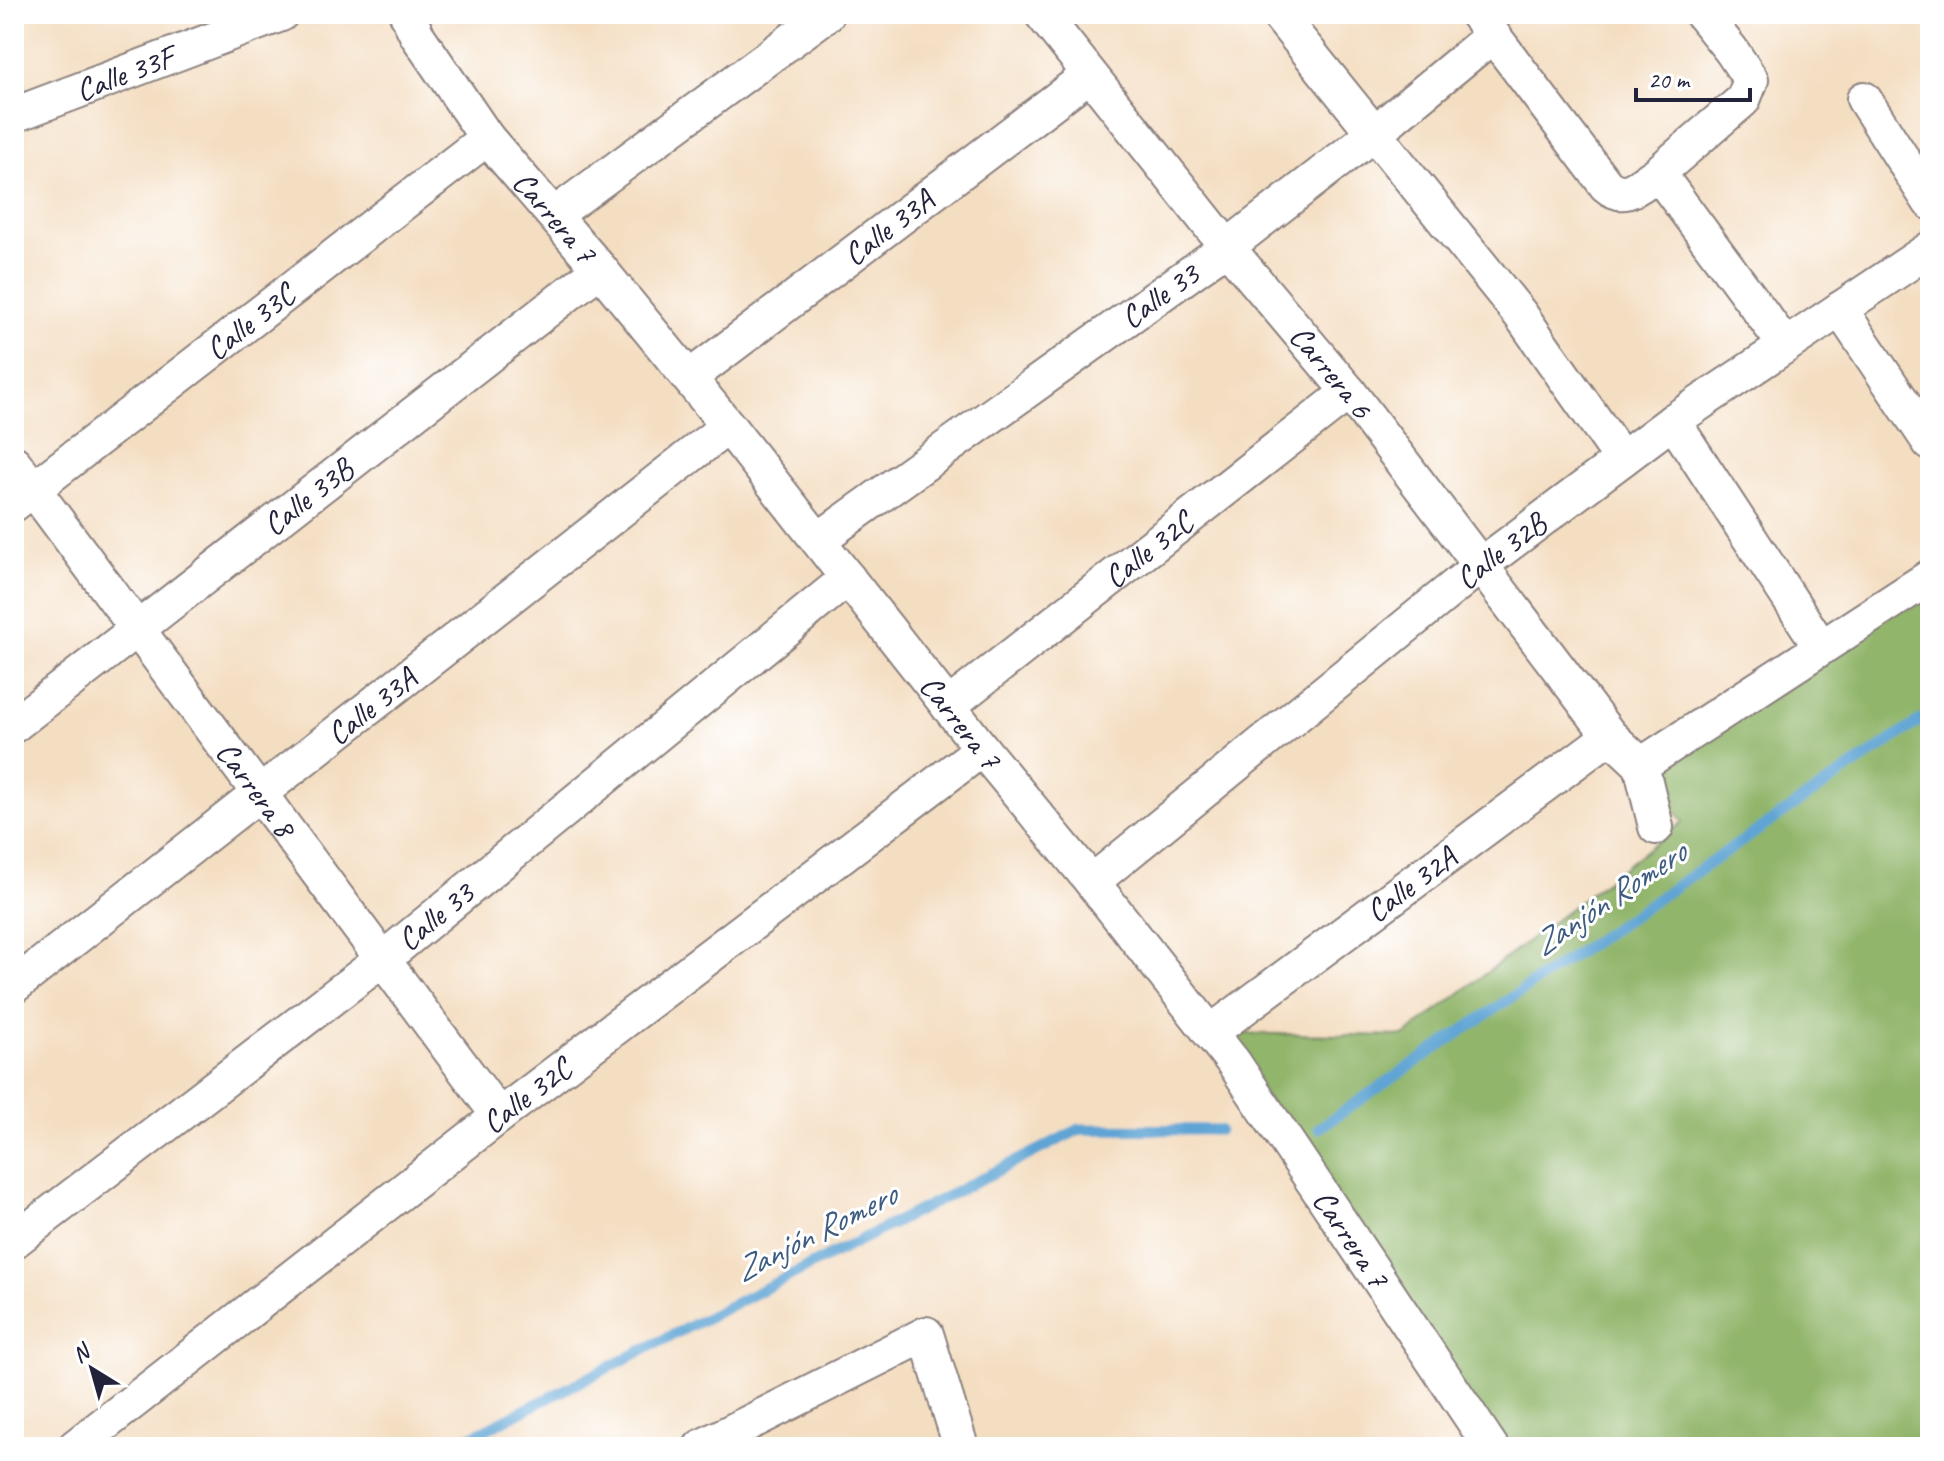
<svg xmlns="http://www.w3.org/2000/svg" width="1944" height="1461" font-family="Caveat,sans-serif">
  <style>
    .forest { fill: #91b56a; stroke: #5a6c52; stroke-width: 2 }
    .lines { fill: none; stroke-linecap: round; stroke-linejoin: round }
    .stream { stroke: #5ea4d4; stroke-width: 11 }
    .minor-casing { stroke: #8b807e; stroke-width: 38 }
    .minor { stroke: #fff; stroke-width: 34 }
    .labels { text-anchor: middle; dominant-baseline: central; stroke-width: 6; stroke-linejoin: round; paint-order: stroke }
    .street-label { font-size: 32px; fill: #22223b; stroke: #fff }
    .water-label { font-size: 34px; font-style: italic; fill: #3d5c80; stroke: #fff }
  </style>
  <rect width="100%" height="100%" fill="#fff"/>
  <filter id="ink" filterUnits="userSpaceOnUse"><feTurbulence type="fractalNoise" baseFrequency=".0125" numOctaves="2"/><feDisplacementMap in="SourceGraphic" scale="16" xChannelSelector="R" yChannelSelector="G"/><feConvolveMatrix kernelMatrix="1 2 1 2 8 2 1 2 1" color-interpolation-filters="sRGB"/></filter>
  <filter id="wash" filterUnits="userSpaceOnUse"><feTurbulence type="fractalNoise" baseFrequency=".006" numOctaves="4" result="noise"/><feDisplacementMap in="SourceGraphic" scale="32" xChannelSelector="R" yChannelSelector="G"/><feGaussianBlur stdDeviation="1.8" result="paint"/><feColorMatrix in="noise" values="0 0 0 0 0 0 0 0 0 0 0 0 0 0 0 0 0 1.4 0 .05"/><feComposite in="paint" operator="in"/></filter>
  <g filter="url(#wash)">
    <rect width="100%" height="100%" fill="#f4dec2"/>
    <path class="forest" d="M1930 575V1447H1491L1210 1033 1404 1036 1683 822 1641 765Z"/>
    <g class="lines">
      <path class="stream" d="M1319 1128 1930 714
        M451 1447 1080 1129 1219 1130"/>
    </g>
  </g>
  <g filter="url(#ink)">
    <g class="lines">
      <defs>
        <g id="minor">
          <path id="s1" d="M407 14 417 35 487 138 600 269 728 426 982 749 1092 882 1234 1063 1491 1447"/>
          <path id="s2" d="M1042 14 1227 247 1349 392 1610 736 1641 765 1656 827"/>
          <path d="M1278 14 1520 314 1622 459"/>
          <path d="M1477 14 1606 185C1625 202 1639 185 1658 173"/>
          <path d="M1702 14 1731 50 1751 80 1743 100 1658 173 1785 345"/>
          <path d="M1864 99 1930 202"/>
          <path id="s3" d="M14 115 281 14"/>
          <path d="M554 215 827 14"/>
          <path d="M1840 309 1930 443"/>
          <path id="s4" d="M689 378 1089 75"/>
          <path d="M1673 421 1821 647"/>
          <path id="s5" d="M14 463 499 1116"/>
          <path id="s6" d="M14 504 487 138"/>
          <path id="s7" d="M818 540 1227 247 1373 134 1492 36"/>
          <path id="s8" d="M948 706 1349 392"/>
          <path id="s9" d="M14 725 600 269"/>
          <path d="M1641 765 1930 577"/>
          <path id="s10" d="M1092 882 1481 565 1673 421 1930 249"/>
          <path id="s11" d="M14 986 728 426"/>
          <path id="s12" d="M1210 1033 1610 736"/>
          <path id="s13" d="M14 1241 383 959 848 578"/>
          <path id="s14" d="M75 1447 499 1116 982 749"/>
          <path d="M701 1447 926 1334 961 1447"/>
        </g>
      </defs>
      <use href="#minor" class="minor-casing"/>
      <use href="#minor" class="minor"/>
    </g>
  </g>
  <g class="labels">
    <g class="street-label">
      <text stroke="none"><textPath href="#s3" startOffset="118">Calle 33F</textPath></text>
      <text stroke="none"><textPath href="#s1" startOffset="252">Carrera 7</textPath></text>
      <text stroke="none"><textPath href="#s4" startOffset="250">Calle 33A</textPath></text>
      <text stroke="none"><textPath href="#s7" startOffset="420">Calle 33</textPath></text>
      <text stroke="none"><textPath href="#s6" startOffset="298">Calle 33C</textPath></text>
      <text stroke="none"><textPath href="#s2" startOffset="460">Carrera 6</textPath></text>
      <text stroke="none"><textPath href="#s9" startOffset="372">Calle 33B</textPath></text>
      <text stroke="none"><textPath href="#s8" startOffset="254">Calle 32C</textPath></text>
      <text stroke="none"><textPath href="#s10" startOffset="526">Calle 32B</textPath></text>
      <text stroke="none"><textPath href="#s11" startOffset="454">Calle 33A</textPath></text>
      <text stroke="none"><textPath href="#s1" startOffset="900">Carrera 7</textPath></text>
      <text stroke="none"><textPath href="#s5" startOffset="406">Carrera 8</textPath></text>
      <text stroke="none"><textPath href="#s12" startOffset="250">Calle 32A</textPath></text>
      <text stroke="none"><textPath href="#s13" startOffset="532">Calle 33</textPath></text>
      <text stroke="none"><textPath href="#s14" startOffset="572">Calle 32C</textPath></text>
      <text stroke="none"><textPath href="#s1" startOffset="1548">Carrera 7</textPath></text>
    </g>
    <g class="water-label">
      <text transform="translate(1609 898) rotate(-34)">Zanjón Romero</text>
      <text transform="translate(815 1232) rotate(-27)">Zanjón Romero</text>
    </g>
  </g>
  <rect width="1944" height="1461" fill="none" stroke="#fff" stroke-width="48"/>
  <g transform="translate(92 1369) rotate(323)" stroke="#ffffff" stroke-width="6" paint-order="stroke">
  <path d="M0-6L14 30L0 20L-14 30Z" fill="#22223b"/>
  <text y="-12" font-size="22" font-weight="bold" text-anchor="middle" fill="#22223b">N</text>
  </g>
  <path d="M1636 88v12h114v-12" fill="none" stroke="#22223b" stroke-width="4"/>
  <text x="1648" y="88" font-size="24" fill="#22223b" stroke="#ffffff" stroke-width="6" paint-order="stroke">20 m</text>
</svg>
